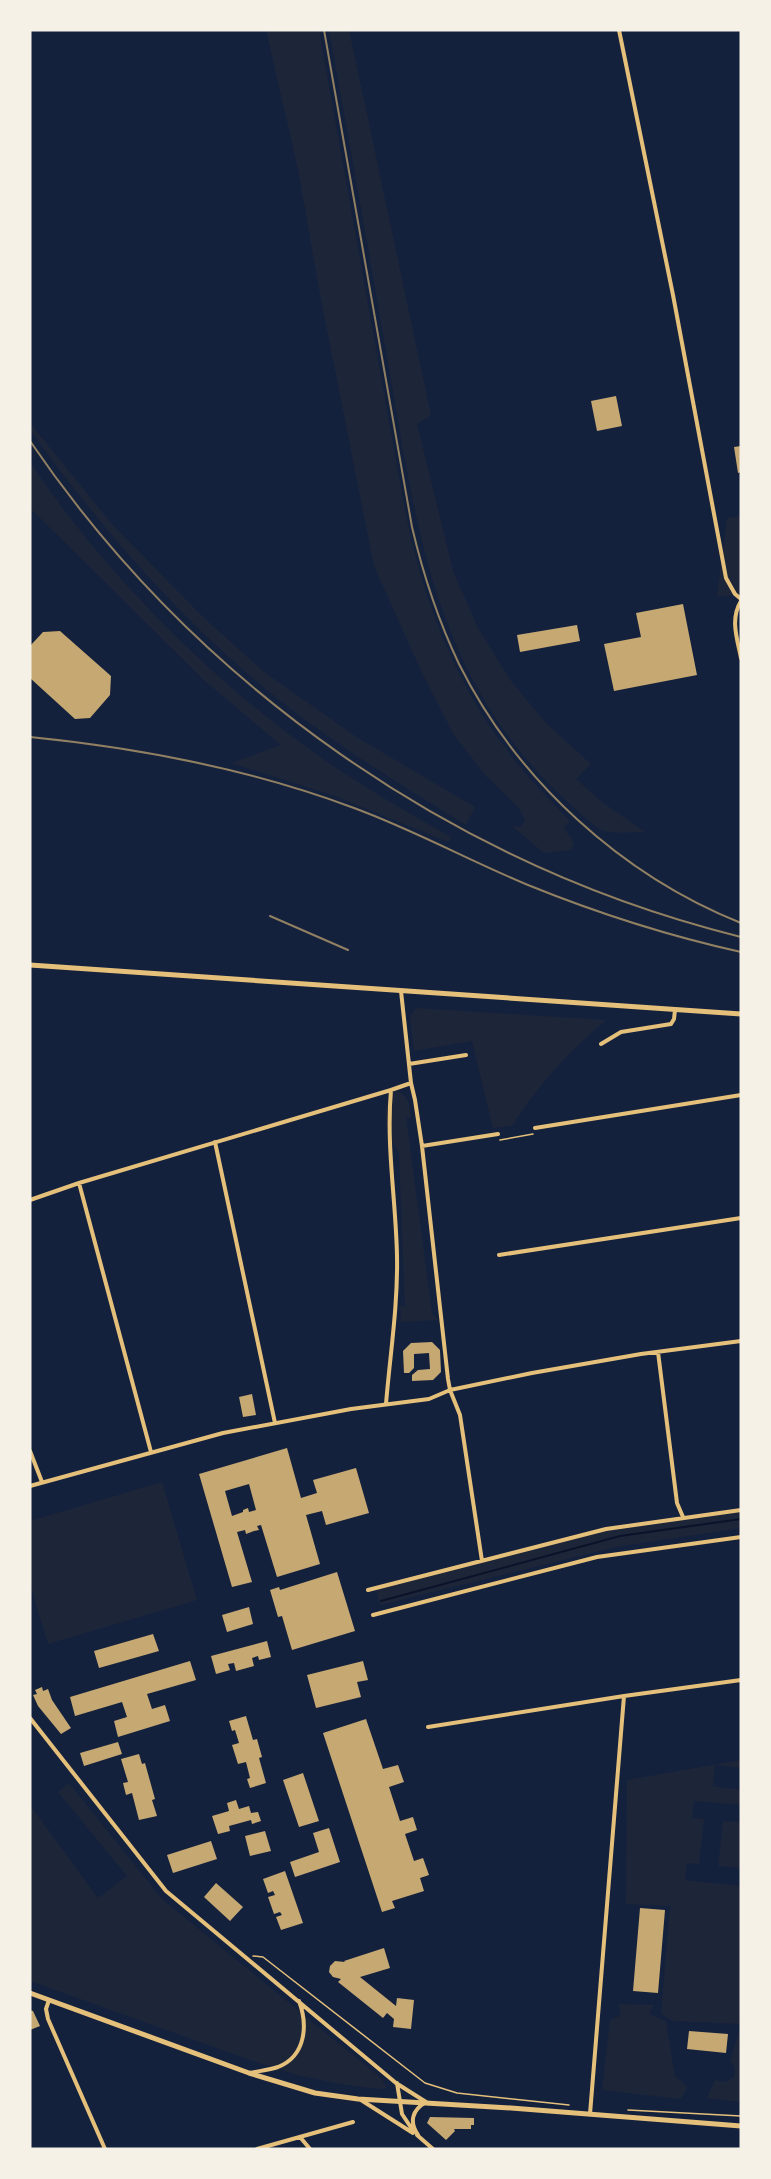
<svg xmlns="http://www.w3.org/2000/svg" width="771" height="2179" font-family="Arial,sans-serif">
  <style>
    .green { fill: #1d2539 }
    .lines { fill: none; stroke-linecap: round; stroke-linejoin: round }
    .stream { stroke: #0b132b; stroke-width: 2 }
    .building { fill: #c6a872; fill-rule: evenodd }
    .path { stroke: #e5c07b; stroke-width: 1.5 }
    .minor { stroke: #e5c07b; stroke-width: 4 }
    .tertiary { stroke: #e5c07b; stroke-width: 5 }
    .secondary { stroke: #e5c07b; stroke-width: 5 }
    .rail { stroke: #918062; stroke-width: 2 }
  </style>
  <rect width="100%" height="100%" fill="#14213d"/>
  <path class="green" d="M266 30H319L404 505C421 595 453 680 509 753 527 777 549 799 570 821L564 828 574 843 571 850 544 853 512 826 521 827 525 820 518 807 486 776 454 735 422 673 374 566 321 300 299 174Z
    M329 30H349L431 415 417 424 453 571 478 628 511 681 547 724 591 764 576 779 602 802 645 832C634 832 613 834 604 831 594 828 564 798 555 790 428 665 415 511 385 346 367 240 348 135 329 30Z
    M30 423 111 523 202 616 264 672 358 738 475 807 466 825C391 779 315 732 248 674 165 602 94 519 30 430Z
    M30 462C103 572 212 681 319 756 361 786 406 811 451 837L448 842 335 796 231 763 281 745 207 683 30 508Z
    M741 516V594L717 597 727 518Z
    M416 1008 606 1020C569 1051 538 1085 512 1126L493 1128 472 1041 414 1051 410 1016Z
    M397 1091C410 1096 409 1106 411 1118L406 1117 432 1313 438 1320 401 1322 400 1305 405 1307 399 1152C387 1139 377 1101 397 1091Z
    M162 1482 197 1600 48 1644 30 1584V1521Z
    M741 1511V1528L616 1547 380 1605 376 1590 609 1529Z
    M741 1760V1768L715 1765 713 1786 741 1790V1805L694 1801 692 1818 704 1819 699 1864 687 1863 685 1880 741 1886V2024L672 2021 661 2014 670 1906 626 1904 627 1780Z
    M69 1783 162 1899 381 2078 387 2088 377 2089 335 2083 297 2075 253 2061 30 1981V1805L98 1898 127 1876 58 1792Z
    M723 1821 741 1822V1868L718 1866Z
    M619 2004 654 2005 649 2014 666 2021 675 2077 683 2082 687 2088 681 2099 602 2090 610 2020 620 2016Z
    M741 2026V2102L707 2098 715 2080 725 2082 734 2077 735 2069 730 2060Z"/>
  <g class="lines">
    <path class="stream" d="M381 1601 620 1536 741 1519"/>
  </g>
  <path class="building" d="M616 396 622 426 597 431 591 401Z
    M741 446V472L738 473 734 447Z
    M683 604 697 675 614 691 604 644 641 637 636 613Z
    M577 625 580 641 520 652 517 635Z
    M60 631 111 676 110 695 90 718 75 719 30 678V646L43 632Z
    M432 1342 440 1350 441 1372 433 1380 412 1381V1375L418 1370 430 1369 429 1353 414 1354V1368L409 1373H404L403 1351 411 1343Z
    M252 1394 256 1415 243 1417 239 1397Z
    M287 1448 301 1498 317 1493 313 1480 356 1468 369 1513 326 1525 322 1511 306 1515 320 1564 277 1577 261 1525 257 1526 259 1530 254 1531 246 1534 245 1530 237 1532 252 1582 232 1587 199 1474ZM249 1484 256 1510 249 1512 248 1508 243 1510V1512L232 1516 225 1491Z
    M337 1572 355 1631 292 1650 282 1616 278 1617 270 1590 279 1587 280 1590Z
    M249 1607 253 1624 227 1632 222 1615Z
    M153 1634 159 1651 99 1668 94 1651Z
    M267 1641 271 1657 259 1660 258 1656 252 1658 254 1666 236 1671 234 1663 228 1664 230 1670 216 1674 211 1656Z
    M190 1661 196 1680 147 1694 152 1709 165 1705 170 1721 118 1737 114 1721 127 1717 122 1702 75 1716 70 1697Z
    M363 1661 368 1680 357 1682 361 1697 316 1708 307 1675Z
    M42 1687 43 1691 48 1689 52 1700 71 1728 61 1734 38 1706 33 1695 37 1694 35 1690Z
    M246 1716 253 1740 257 1739 262 1757 259 1758 266 1783 250 1788 247 1779 250 1778 246 1762 238 1764 232 1745 239 1743 235 1730 232 1731 229 1721Z
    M366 1719 383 1769 398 1765 404 1782 389 1787 400 1821 413 1817 417 1830 405 1834 414 1861 423 1858 429 1875 420 1878 424 1891 392 1901 395 1908 382 1912 323 1733Z
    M118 1742 122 1754 84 1766 80 1753Z
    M139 1754 142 1764 145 1763 155 1799 152 1800 157 1816 139 1820 132 1793 126 1795 123 1783 128 1782 121 1759Z
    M303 1773 319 1821 299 1827 283 1780Z
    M236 1800 239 1809 249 1806 251 1813 258 1812 261 1821 252 1824 251 1820 229 1826 230 1831 218 1834 212 1816 229 1811 227 1803Z
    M329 1828 340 1862 295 1877 290 1862 319 1852 313 1833Z
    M265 1831 271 1851 250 1856 245 1836Z
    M211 1841 217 1859 173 1873 167 1855Z
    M285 1871 303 1923 281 1930 276 1917 282 1915 280 1912 274 1914 268 1897 275 1895 273 1891 268 1893 263 1879Z
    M216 1883 243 1907 230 1921 204 1897Z
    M640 1908 665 1910 658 1993 633 1991Z
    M384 1948 390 1968 360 1977 396 2006 397 1998 414 2000 411 2029 393 2027 394 2019 387 2013 383 2018 338 1982 341 1979 333 1977 329 1972 330 1966 335 1961 345 1962 344 1961Z
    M30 2010 33 2011 40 2026 30 2030Z
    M689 2031 728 2034 726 2053 687 2049Z
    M430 2117 474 2118V2125H471V2129H454L455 2131 446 2140 427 2123Z"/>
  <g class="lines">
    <path class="path" d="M500 1140 533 1134
      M253 1956 263 1957 425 2083 457 2093 569 2105
      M628 2110 741 2116"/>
    <path class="minor" d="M619 30 673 295 726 578 735 594 741 599
      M741 601C730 619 737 638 741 658
      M401 991 411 1083 415 1100 422 1146 448 1379 450 1390 460 1415 482 1561
      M601 1044 621 1032 671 1024 674 1019 675 1010
      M409 1064 466 1055
      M535 1128 741 1095
      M215 1142 275 1423
      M422 1146 498 1134
      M79 1183 151 1452
      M30 1200 79 1183 391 1090
      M499 1255 741 1218
      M658 1352 677 1503 683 1517
      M386 1404C390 1355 398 1306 397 1256 396 1201 386 1146 391 1090L411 1083
      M30 1451 42 1482
      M30 1486 223 1433 351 1409 429 1399 450 1390 532 1373 641 1354 741 1341
      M368 1590 606 1529 741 1510
      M373 1615 597 1557 741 1537
      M30 1718 166 1891 396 2083 426 2102C412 2110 409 2122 418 2135
      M428 1727 624 1696 741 1680
      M49 2000 46 2009 48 2019 105 2149
      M250 2073C259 2071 269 2070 278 2067 306 2056 308 2025 299 2001
      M397 2083 402 2114 412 2129
      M361 2100 413 2133
      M590 2114 624 1696
      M417 2135 433 2149
      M300 2137 310 2149
      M257 2149 353 2122"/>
    <path class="tertiary" d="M30 965 741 1014"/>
    <path class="secondary" d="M30 1993 249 2073 315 2093 358 2099 511 2108 741 2126"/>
    <path class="rail" d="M324 30 412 527C423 574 438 620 459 664 517 780 621 875 741 923
      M30 441C196 685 454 866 741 937
      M30 737C140 748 250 769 354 808 414 830 470 861 528 885 597 913 669 936 741 952
      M270 916 348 950"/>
  </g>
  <rect width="771" height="2179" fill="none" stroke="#f6f1e7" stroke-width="63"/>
</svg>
